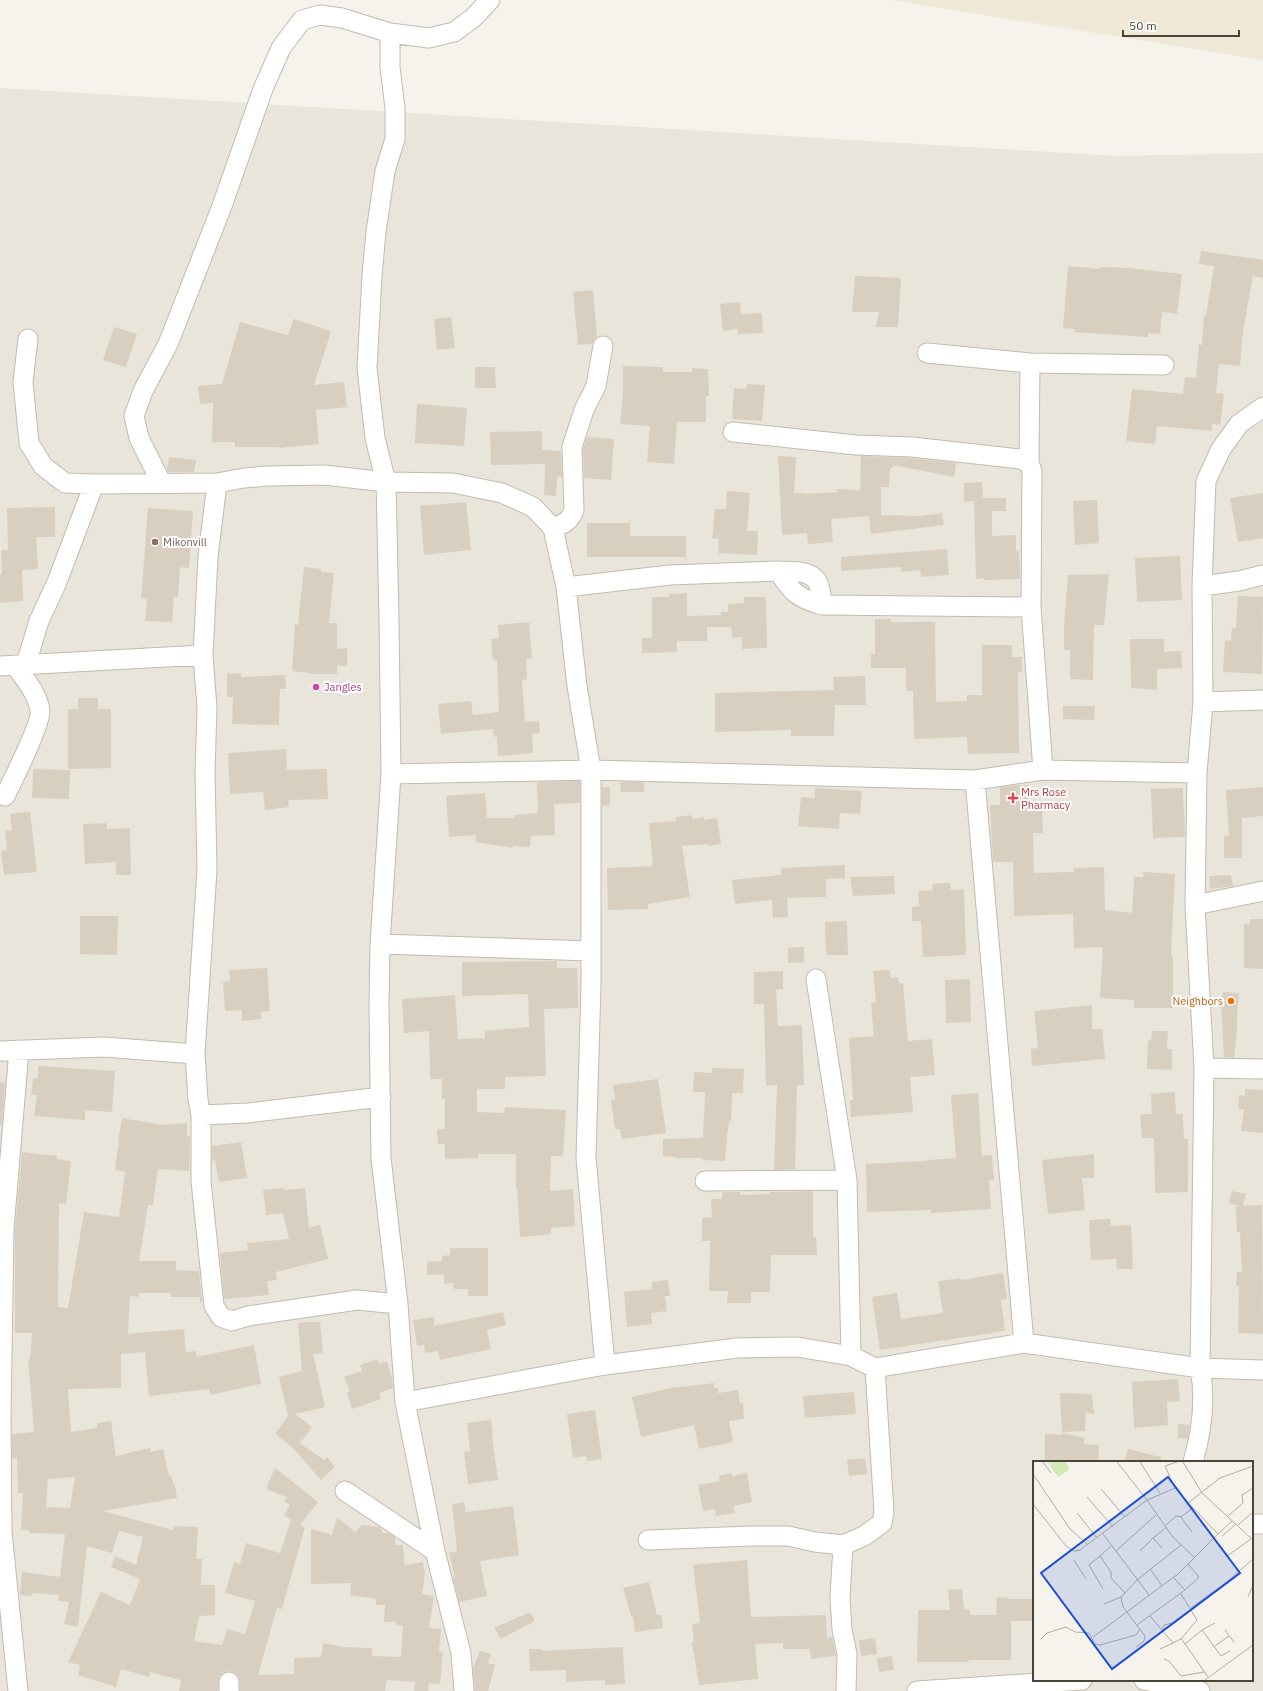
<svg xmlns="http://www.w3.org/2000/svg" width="1263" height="1691" font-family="'IBM Plex Sans',sans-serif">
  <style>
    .residential { fill: #eae5da; fill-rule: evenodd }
    .education { fill: #efe8d6 }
    .building { fill: #d8cfc1; fill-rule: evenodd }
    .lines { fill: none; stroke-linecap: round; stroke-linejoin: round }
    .minor-casing { stroke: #c2bbae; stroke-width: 21 }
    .minor { stroke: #fff; stroke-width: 19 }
    .education-dot { fill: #8d6e63; stroke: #fff; stroke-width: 1.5 }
    .hotel-dot { fill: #d1479c; stroke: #fff; stroke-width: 1.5 }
    .health-dot { fill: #e0444e; stroke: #fff; stroke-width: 1.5 }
    .food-dot { fill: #e8710a; stroke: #fff; stroke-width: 1.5 }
    .labels { text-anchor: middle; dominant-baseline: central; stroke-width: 4; stroke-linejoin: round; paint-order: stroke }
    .education-label { font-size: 11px; fill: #785e54; stroke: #fff; text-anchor: start }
    .hotel-label { font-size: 11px; fill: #b23c85; stroke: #fff; text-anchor: start }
    .health-label { font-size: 11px; fill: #be3a42; stroke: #fff; text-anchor: start }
    .food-label { font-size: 11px; fill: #c56008; stroke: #fff; text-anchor: end }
    .inset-road { fill: none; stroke: #b2ada4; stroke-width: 1 }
    .view { fill: #1d4ed8; fill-opacity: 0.15; stroke: #1d4ed8; stroke-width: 2 }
    .inset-edge { fill: none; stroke: #4b4439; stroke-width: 2 }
  </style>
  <rect width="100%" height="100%" fill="#f6f3ec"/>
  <path class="residential" d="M0 88 1116 156 1263 153V1691H0ZM1034 1462H1252V1680H1034Z"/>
  <path class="education" d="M891 0H1263V60Z"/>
  <path class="building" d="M1201 251 1263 260V278L1253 276 1243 331 1240 366 1219 364 1216 393 1224 394 1220 425 1212 424V431L1157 426 1155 444 1126 441 1132 389 1183 394 1185 377 1196 378 1199 344 1202 345 1204 316H1206L1214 266 1199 264Z
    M1068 266 1100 269V267L1129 268 1182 274 1177 314 1162 312 1160 334 1148 333V337L1075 332V329L1063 328Z
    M855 276 901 278 898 327H876L879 312H852Z
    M593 290 597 337 592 344 578 345 573 292Z
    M740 302 741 314 762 313 763 333 738 334V329L723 331 720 304Z
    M451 317 455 348 437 350 434 319Z
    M294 319 331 331 314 385 344 382 347 407 316 410 319 444 279 448V447H235V442H212L213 403 200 404 198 386 222 384 240 322 288 335Z
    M114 327 137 334 126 367 103 360Z
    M623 366 663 367V372H692V368L708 369 709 396H706V422H677L674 464 647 462 650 426 620 424 623 394Z
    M475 367H495L496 388H475Z
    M747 384 765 385 762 421 732 419 734 388 746 389Z
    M417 404 467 408 464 446 415 443Z
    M542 431V450L561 451 562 477 557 476 556 496 544 495 545 464 491 465 490 432Z
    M587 437 614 439 611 480 584 478 583 449Z
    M778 456 796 457 794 493H803V494L837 492V489L860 490 861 456 911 458 956 463 954 477 893 465V468H890L889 487H881V515L921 516 942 513 944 525 871 534 869 516 831 519 833 542 808 544 807 533 782 535Z
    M169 457 196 460 194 472H168L167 469Z
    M982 482 983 498H1006V511H992V536L1016 535V551H1019L1020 579 984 580V578L976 579 974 501 964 502V483Z
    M727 491 750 493 747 531H758L757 555 718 553 719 539 712 538 715 509H726Z
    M1263 493V538L1238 542 1230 498Z
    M1097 500 1099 543 1075 545 1073 501Z
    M466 502 471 550 424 555 420 506Z
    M55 507V537H36L38 569 22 570 23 601 0 603V575L2 574 1 550H8L7 508Z
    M148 508 193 511 189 568 180 567 178 597H174L172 622 145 621 147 599H141Z
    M587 523H630V536H686V557H587Z
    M947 549 949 575 921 577 920 570 901 572V567L841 571V557Z
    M1180 556 1182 600 1137 602 1135 558Z
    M304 567 321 569V572L334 573 329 623H337V649L347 648V666H337V674H310V673L292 671 295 624 298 625Z
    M1109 574 1104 625H1094L1093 680 1070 679V650H1064V626L1068 575Z
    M687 593V616L721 615V612H728V604L744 603V597H766L767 648 742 649V637L732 638 731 627H707V641H677V652L642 653V638H652V597H669V594Z
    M1238 596 1263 597 1262 674 1223 672 1225 640 1231 641 1232 628H1236Z
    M875 619H891V622H935L936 702 967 701V695H982V645H1012V657H1022V672H1018L1019 753 968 754 967 737 914 739 913 691H906V668H871V654H875Z
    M529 622 532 658 526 659 527 679 522 680 525 722 539 721 540 733 532 734 533 753 498 756 497 736 494 737 493 729 441 734 438 704 471 701 473 715 499 712 497 660H493L491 639 499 638 498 625Z
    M1130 639H1164V652L1181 651 1182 668 1157 669V690L1131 688Z
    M241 673V677L285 675 286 689H280L279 725 232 724 233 697H227V674Z
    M865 676 866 705H835L834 736H791V730L715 732V693L834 690 833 677Z
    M78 698H98V709H111V768L68 769V709H78Z
    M1063 706H1095L1094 720 1063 719Z
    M286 749 287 770 327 769 328 799 288 800 289 807 265 810 263 792 230 794 228 753Z
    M33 769 70 770 69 799 32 798Z
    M580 781V803L554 804 555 835 531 836 530 847 513 846V848L476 842V835L449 837 446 796 485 793 487 818H515L514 815 538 813 537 782Z
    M620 782H644V792H621Z
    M1015 785H1029V804H1042L1043 833H1033L1034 873 1074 872V868L1104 867 1105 910 1132 913 1134 877H1144L1143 872 1175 874 1171 956H1173V1008H1134V1000L1100 998 1103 947 1074 948 1073 914 1014 916 1013 862H993L990 805H1000V787Z
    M602 787H610V805L602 806Z
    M1263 787V816L1242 818V858H1224V836H1229L1226 790Z
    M815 788 862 791 860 814 840 813 839 829 798 826 801 797 815 798Z
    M1183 788 1185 837 1153 838 1151 789Z
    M30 812 37 872 4 875 1 851 7 850 5 831 12 830 10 814Z
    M691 815 692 819 704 817V820L717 818 721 844 708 846V844L682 846 690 897 648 904V909L608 910 607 868 653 866 649 823 676 821V817Z
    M107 823V829L130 828 131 875H116V862L85 864 83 824Z
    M845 865V878L826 879V897L787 898 788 917 773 918 772 900 735 904 732 880 781 875V868Z
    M1231 875 1233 886 1210 889 1209 876Z
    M894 876 895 894 853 896 850 877Z
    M950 883 951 890 964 889 966 955 923 957 921 921H912V907L919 906 918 891 933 890 932 884Z
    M80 916H118L117 955 80 954Z
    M1250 919H1263V969L1244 968V924H1250Z
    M847 921 848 955H826L825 922Z
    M804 947V962L788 963V948Z
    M557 961V968H577L578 1008 544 1009 546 1076 505 1077V1089H477V1112L504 1113 505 1107 566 1110 563 1156H551L550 1191 573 1189 575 1226 551 1228V1234L520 1237 517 1187H516V1154H478V1158L445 1159V1144H438L437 1129H445V1099H442V1079H430L429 1031 404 1033 402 999 455 995 458 1039 485 1038V1031L529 1027 528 994 462 996V962Z
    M267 968 270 1011 261 1012V1019L242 1021V1010L225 1011 223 982 230 981 229 970Z
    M890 970 891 978 898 977 899 983H903L908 1041 932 1039 935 1075 910 1077 913 1112 851 1117 850 1100H853L849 1038 874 1036 871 1003 876 1002 873 971Z
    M783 971V989L776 990 778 1026 802 1025 804 1085H797L795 1169 774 1170 777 1085 766 1086 764 1004H754V972Z
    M970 979 971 1022 946 1023 945 980Z
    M1223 992 1239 993 1237 1016V1032L1234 1058 1224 1057 1221 1003Z
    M1092 1005V1029H1102L1105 1059 1032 1066 1031 1049 1038 1048 1034 1011Z
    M1152 1031H1168L1167 1049H1172V1070L1147 1069 1148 1040 1151 1041Z
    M38 1066 115 1071 112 1112 85 1110V1120L34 1116 37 1095H31L33 1078H38Z
    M712 1068 744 1069 743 1093H732L731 1122H729L727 1136 725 1161 703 1160V1158H675V1157L663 1156V1139L703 1138 705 1092H693L694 1072 712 1073Z
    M658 1079 666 1133 622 1139 620 1129H615L611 1100 615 1099 613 1085Z
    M0 1082 5 1083 2 1125H0Z
    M1245 1089 1263 1090V1133L1241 1131 1244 1109H1238L1239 1095 1245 1096Z
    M1175 1092 1176 1114H1183L1184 1139H1188V1192L1155 1193 1154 1138H1142L1140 1114H1152L1151 1094Z
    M978 1093 982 1156 992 1155 994 1180H989L991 1209 931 1213V1210L867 1212 866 1164 927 1161V1160L956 1158 951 1095Z
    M122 1118 164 1125 187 1123V1136L190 1137 189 1171 158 1169 153 1205H148L139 1261H176V1270L199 1271 202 1302H200V1297H170L171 1293H138V1297L130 1296 128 1334 184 1329 186 1352 196 1351V1357L254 1345 261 1384 210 1395 209 1389 149 1396 145 1352 121 1354V1388L68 1389 71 1432 97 1428V1423L111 1421 116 1456 150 1448 151 1452 163 1449 169 1476 171 1475 174 1485H175L177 1498 103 1511 173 1530V1526L198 1527 196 1559H202L201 1585H215V1615L201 1616 199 1617 194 1641 222 1645 227 1629 245 1634 255 1601 225 1593 234 1562 240 1564 246 1543 280 1553 291 1520 284 1515 290 1505 284 1501 287 1497 266 1489 275 1468 318 1502 300 1525 305 1527 282 1609 277 1608 258 1675 294 1674V1658L321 1657 323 1643 344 1647 372 1648V1656L401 1657 403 1626 396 1625V1622H384L385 1605H376V1599L350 1595 351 1583 311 1584V1529L332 1535 337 1517 355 1532 362 1525 379 1527 382 1529V1533H388L395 1537V1545H403V1551H404V1565L423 1562 425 1574 422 1594 434 1596 429 1628 441 1629 439 1651 443 1652 440 1684 429 1683 428 1691H414L415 1682 387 1680 385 1691H240L239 1677 235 1673 229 1671 224 1672 219 1677 218 1691H179L181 1680 150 1672 149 1677 121 1669 116 1687 78 1675 80 1665 68 1662 101 1592 130 1605 140 1579 111 1567 115 1556 136 1565 143 1537 119 1531 112 1553 87 1546 78 1627 64 1624 69 1602 58 1601 59 1595 32 1593V1596L20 1595 22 1572 60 1577 65 1534 29 1533V1530H21L23 1493H18L17 1458 12 1459V1434L34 1432 28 1359H30L32 1333H15V1230L22 1152 57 1156V1159L71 1161 66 1204 59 1203 58 1307 68 1308 84 1212 119 1217 125 1172 115 1170 119 1140H118ZM75 1477 70 1508 46 1507 48 1479Z
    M241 1142 247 1178 219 1182 215 1160H212V1146Z
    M1094 1154V1178H1082L1085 1210 1048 1214 1042 1160Z
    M283 1188 284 1190 305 1188 309 1228 320 1225 328 1259 276 1272 277 1280 267 1281 269 1295 224 1299 220 1253 248 1250 247 1243 289 1239 283 1213 266 1215 263 1190Z
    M813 1191V1237H816L817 1255H771L770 1292H751V1303H727L728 1291H709L710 1241H702V1218L712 1217 711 1199H722V1192H740V1195L770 1194V1192Z
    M1232 1191 1246 1194 1243 1206 1262 1205 1263 1334 1238 1333 1239 1286H1236L1237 1272H1242L1240 1232H1237L1236 1206H1241L1229 1203Z
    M1110 1219 1111 1226 1131 1225 1133 1269H1117L1116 1259 1091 1260 1089 1220Z
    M450 1248H488V1296H468V1289H454L453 1283 444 1284V1274L427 1275V1262L442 1261V1256L450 1255Z
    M1003 1273 1007 1299 1001 1300 1005 1331 880 1350 872 1297 897 1293 901 1319 943 1313 938 1281 961 1278V1280Z
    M668 1280 670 1296H665L667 1311 651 1313 652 1324 627 1327 624 1292 652 1289V1282Z
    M503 1312 506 1325 487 1330 491 1349 440 1360 438 1351 425 1353 424 1345 417 1346 413 1320 434 1317V1326Z
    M305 1322H320L323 1353 313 1354 325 1407 295 1414 312 1427 300 1443 324 1460 327 1457 335 1467 321 1480 292 1447 275 1434 288 1416 279 1377 302 1371 298 1323Z
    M377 1359 379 1364 387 1361 392 1378 393 1388 379 1393 381 1399 352 1409 347 1393 350 1392 344 1377 362 1371 360 1365Z
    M1178 1379 1180 1401 1167 1402 1168 1425 1134 1428 1132 1382Z
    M714 1383V1388H718V1393L738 1390 740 1403H743L744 1419 729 1421 733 1442 699 1449 694 1425 641 1437 632 1397 671 1388Z
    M854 1392 856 1414 805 1418 803 1396Z
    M1060 1393 1092 1394 1094 1414 1086 1413 1085 1431 1062 1432Z
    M595 1410 602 1459 587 1461 586 1456 573 1458 567 1414Z
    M491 1420 493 1435H492L498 1480 468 1484 464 1452 470 1451 467 1423Z
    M1178 1424 1190 1425 1188 1439 1178 1438Z
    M1062 1433 1085 1438 1084 1444 1099 1445 1098 1462H1045V1434L1062 1435Z
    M1128 1449 1161 1457V1462H1124Z
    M865 1458 867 1474 849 1476 847 1460Z
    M731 1473 732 1476 747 1473 752 1502 733 1506 735 1513 716 1516 715 1509 703 1511 698 1485 720 1481 719 1476Z
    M464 1502 466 1512 513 1506 519 1555 480 1561 487 1596 459 1602 453 1577H455L449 1553 457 1551 452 1504Z
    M747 1560 751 1617 826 1615 827 1638 832 1637 836 1656 811 1659 810 1649H783V1643L755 1644 758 1679 699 1685 692 1642H694L692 1624 700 1623 693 1565Z
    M649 1582 657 1615H661L663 1628 635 1632 633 1616H631L623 1588Z
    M962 1589 964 1609 970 1610V1615H996L997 1597 1009 1598V1599H1034V1621H1011V1660H969V1662H917L918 1610H950L948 1590Z
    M530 1612 535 1621 501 1639 494 1628Z
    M875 1638 877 1654 861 1656 859 1640Z
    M623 1647 625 1684 605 1685V1680L566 1682V1670L530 1671 529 1649H542V1651Z
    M480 1651 491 1654 488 1663 495 1665 488 1691H475L473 1668Z
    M892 1656 894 1670 879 1672 877 1658Z"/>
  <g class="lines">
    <defs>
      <path id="minor" d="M390 33V67L395 108V139L385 171 376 232 372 276 367 368 375 438 386 482 389 619 391 774 380 944 379 1006 381 1158 398 1304 405 1402 435 1551 461 1653 464 1691
        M28 339 23 382 29 443 43 466 65 483 94 484 217 483 244 478 267 476 324 475 386 482 453 483 502 493 533 507 553 528 566 587 577 686 591 770V985L586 1158 605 1365
        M927 353 1030 363 1164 365
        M1263 407 1239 424 1221 449 1206 481 1202 586 1203 702 1197 773 1195 905 1204 1068 1200 1368 1263 1370
        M733 432 856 445 912 447 1020 459 1029 463 1032 471 1031 607
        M1029 463 1030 363
        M161 482 139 438 134 416 143 391 168 344 222 206 263 89 281 48 302 20 320 15 342 18 390 33 429 38 454 32 473 18 490 0
        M217 483 208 557 203 655 207 708 205 772 207 870 195 1054 198 1100 201 1115 248 1113 381 1097
        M553 528C564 524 570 521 574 510L572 447 584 410 596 386 603 346
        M778 571C791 572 811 569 818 583 821 589 821 598 822 605
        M1202 586 1239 581 1263 575
        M566 587 670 575 778 571C792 592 797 598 822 605L1031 607 1043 770
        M26 664 39 621 57 582 94 484
        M0 666 203 655
        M1203 702 1263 700
        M391 774 591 770 975 780 1043 770 1197 773
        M975 780 1024 1343
        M5 796C12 782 42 722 40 711 38 694 25 680 16 666
        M1195 905 1263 891
        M380 944 590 951
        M816 979 847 1180
        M0 1051 104 1047 195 1054
        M1204 1068 1263 1069
        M201 1115V1181L214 1306 221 1317 232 1321 248 1316 357 1300 398 1304
        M705 1181 847 1180 851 1356
        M405 1402 605 1365 737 1348 797 1347 851 1356 875 1368 1024 1343 1200 1368C1206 1400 1202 1431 1193 1462
        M345 1491 435 1551
        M1252 1524H1263
        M648 1540 751 1536H788L815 1542 843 1545 840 1598 842 1629 847 1654 846 1691
        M843 1545 864 1536 882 1523 884 1512 875 1368
        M1144 1680 1200 1691
        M229 1682V1691
        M18 1691 2 1532 1 1419 4 1229 19 1050
        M917 1691 1082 1680"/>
    </defs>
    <use href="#minor" class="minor-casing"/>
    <use href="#minor" class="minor"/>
  </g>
  <circle class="education-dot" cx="155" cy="542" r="4"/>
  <circle class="hotel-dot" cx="316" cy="687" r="4"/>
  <path class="health-dot" d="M1011 792h4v4h4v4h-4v4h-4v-4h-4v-4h4z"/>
  <circle class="food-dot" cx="1231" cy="1001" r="4"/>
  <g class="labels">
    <g class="education-label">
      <text x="163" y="542">Mikonvill</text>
    </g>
    <g class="hotel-label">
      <text x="324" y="687">Jangles</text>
    </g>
    <g class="health-label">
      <text x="1021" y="792">Mrs Rose<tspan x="1021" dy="13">Pharmacy</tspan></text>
    </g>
    <g class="food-label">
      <text x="1223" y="1001">Neighbors</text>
    </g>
  </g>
  <g transform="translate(1033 1461)">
    <rect width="220" height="220" fill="#f6f3ec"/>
    <path d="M15 1H32L37 8 25 16Z" fill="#d2eab5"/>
    <path class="inset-road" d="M10 1 18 12M107 1 127 32M144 1 132 5 142 27 160 47 148 56 159 71M150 1 169 32 220 79M0 13 37 68 55 84M142 27 114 39 139 75 162 97M68 28 92 56M54 36 80 66M155 42 187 17 220 5M0 43 33 85 41 90 47 89 114 39 84 1M160 47 185 73 199 60M44 52 64 77M195 55 210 42 209 34 220 27M133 64 143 55 148 56M205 64 220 51M70 73 116 134M189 75 203 63M78 85 67 95 78 111V117L92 132M129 87 120 77 134 66M83 90 123 54M107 90 120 77M67 95 56 104 70 128M194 95 218 78M41 99 53 118M118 109 129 125M152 129 166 116 155 103M215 136 220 124M71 143 88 136M158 147 195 120 220 98M117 155 140 182 148 178 150 180 175 216M104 164 152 129 141 117M129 169 131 164 139 162M169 169 182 162M192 169 201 181M60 176 145 113 185 73M8 178 14 172 33 166 42 171 56 172 62 183 67 184 103 174 107 168M148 178 164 159 148 133M152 183 169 169 188 195 197 190M182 185 196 175M103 186 111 180 112 175 90 146 88 136 104 119 148 84M127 188 140 182M131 198 136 200 148 215 171 211M172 219 220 184"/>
    <path class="view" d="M135 16 207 112 79 208 8 112Z"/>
    <rect width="220" height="220" class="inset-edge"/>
  </g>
  <path d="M1123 30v6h116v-6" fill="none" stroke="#4b4439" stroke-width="2"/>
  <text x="1129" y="30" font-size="12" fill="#4b4439" stroke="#ffffff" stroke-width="3" paint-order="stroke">50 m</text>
</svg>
